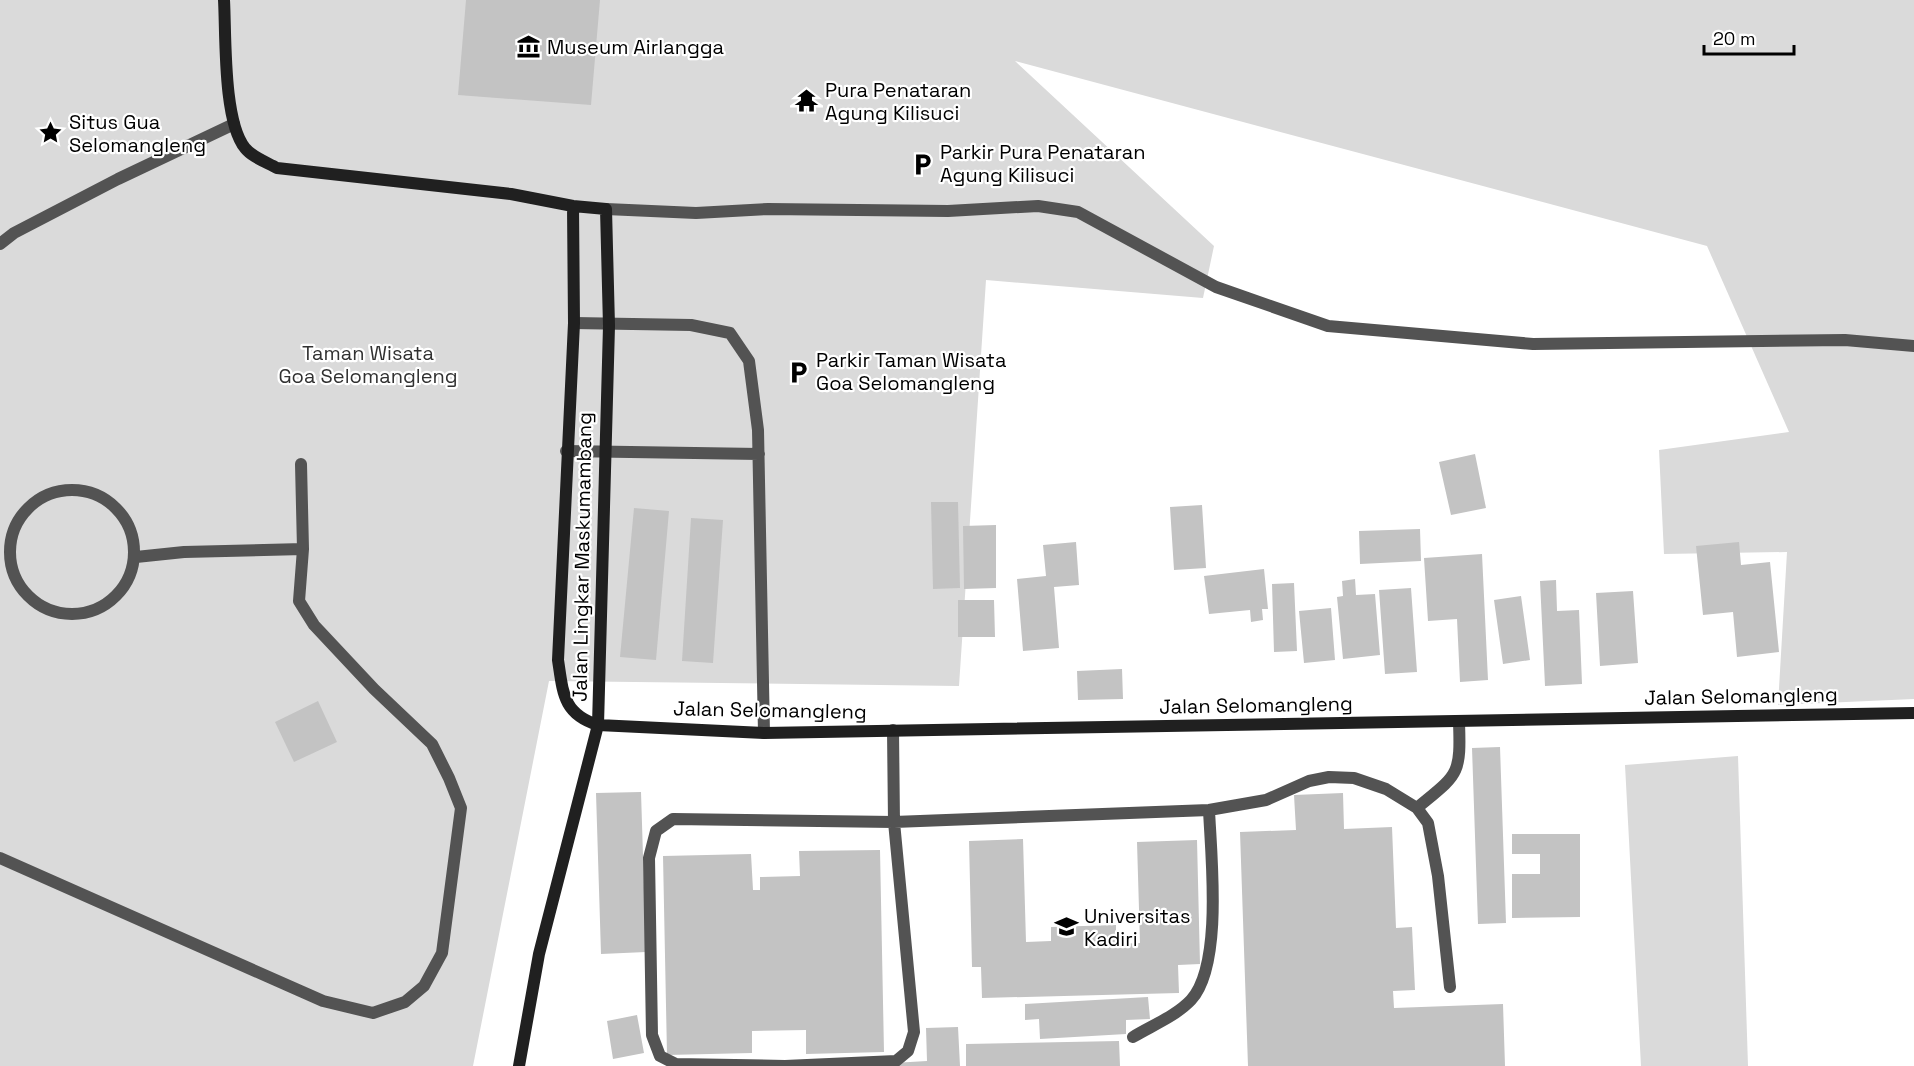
<svg xmlns="http://www.w3.org/2000/svg" width="1914" height="1066" font-family="'Space Grotesk',sans-serif">
  <style>
    .green { fill: #dadada }
    .building { fill: #c3c3c3 }
    .lines { fill: none; stroke-linecap: round; stroke-linejoin: round }
    .lane { stroke: #535353; stroke-width: 12 }
    .street { stroke: #535353; stroke-width: 12 }
    .secondary { stroke: #202020; stroke-width: 12 }
    .labels { text-anchor: middle; dominant-baseline: central; stroke-width: 4.5; stroke-linejoin: round; paint-order: stroke }
    .poi-label { font-size: 20px; fill: #000; stroke: #fff; text-anchor: start }
    .park-label { font-size: 20px; fill: #313131; stroke: #fff }
    .street-label { font-size: 20px; fill: #000; stroke: #fff }
  </style>
  <rect width="100%" height="100%" fill="#fff"/>
  <path class="green" d="M0 0H1914V699L1778 705 1787 552 1664 554 1659 450 1789 432 1707 246 1015 61 1214 246 1203 298 986 280 959 686 549 681 473 1066H0Z
    M1738 756 1748 1066H1641L1625 765Z"/>
  <path class="building" d="M466 0H600L591 105 458 95Z
    M1475 454 1486 508 1451 515 1439 462Z
    M931 502H958L960 588 933 589Z
    M1202 505 1206 568 1174 570 1170 507Z
    M634 508 669 511 656 660 620 657Z
    M691 518 723 520 713 663 682 661Z
    M996 525V588L964 589 963 526Z
    M1420 529 1421 561 1360 564 1359 531Z
    M1076 542 1079 585 1054 587 1059 648 1023 651 1017 579 1046 576 1043 545Z
    M1739 542 1741 565 1770 562 1779 652 1737 657 1733 612 1703 615 1696 546Z
    M1482 554 1488 680 1460 682 1457 619 1428 621 1424 558Z
    M1264 569 1268 609H1262L1263 620 1251 622 1250 610 1209 614 1204 576Z
    M1355 579 1356 595 1375 594 1380 655 1343 659 1337 597 1343 596 1342 581Z
    M1556 580 1557 611 1579 610 1582 684 1545 686 1540 581Z
    M1294 583 1297 651 1274 652 1272 584Z
    M1411 588 1417 672 1385 674 1379 590Z
    M1633 591 1638 663 1600 666 1596 593Z
    M1521 596 1530 660 1503 664 1494 600Z
    M958 600H994L995 637H958Z
    M1331 608 1335 660 1304 663 1299 611Z
    M1122 669 1123 699 1078 700 1077 671Z
    M318 701 337 742 294 762 275 722Z
    M1500 747 1506 923 1478 924 1472 748Z
    M641 792 646 952 601 954 596 793Z
    M1343 793 1344 829 1392 827 1396 928 1412 927 1415 990 1393 991 1394 1008 1503 1004 1505 1066H1248L1240 832 1296 830 1294 795Z
    M1512 834H1580V917L1512 918V874H1540V854H1512Z
    M1023 839 1026 942 1051 941V927L1116 925V944L1140 943 1137 842 1197 840 1200 964 1178 965 1179 993 982 998 981 967H972L969 841Z
    M880 850 884 1052 806 1054V1030L752 1031V1053L667 1055 663 856 751 854 753 890H760V877L800 876 799 851Z
    M1148 997 1150 1019 1126 1020V1034L1040 1039 1039 1019 1025 1020V1004Z
    M637 1015 644 1053 613 1059 607 1021Z
    M958 1027 960 1066H876V1064L927 1061 926 1028Z
    M1119 1041 1120 1066H966V1044Z"/>
  <g class="lines">
    <path class="lane" d="M0 244 14 233 118 179 234 124
      M574 323 691 325 730 333 749 361 758 430 764 733
      M566 451 759 454
      M10 552a62 62 0 1 1 124 0a62 62 0 1 1-124 0Z
      M136 557 184 552 303 549
      M893 730 894 822 1209 810 1266 800 1309 781 1329 777 1354 778 1386 789 1417 808 1428 823 1438 876 1450 987
      M1417 808C1458 774 1461 776 1459 722
      M673 819 894 822 914 1032 908 1051 896 1061 785 1066 676 1064 660 1056 652 1035 649 858 656 831Z
      M0 858 323 1001 373 1013 405 1002 424 986 442 953 461 808 449 778 432 744 374 689 314 625 299 601 303 549 301 464
      M1133 1037C1151 1026 1176 1016 1191 1000 1223 965 1211 856 1209 810"/>
    <path class="street" d="M606 209 696 213 768 209 948 211 1038 206 1078 212 1216 287 1328 326 1533 344 1845 340 1914 346"/>
    <path class="secondary" d="M224 0C226 35 223 121 245 148 252 157 266 162 277 168L511 194 573 206 606 209 609 326 598 725 539 954 519 1066
      M573 206 574 323 558 660C563 693 563 714 598 725L764 733 1914 713"/>
  </g>
  <defs>
    <symbol id="museum-bare" viewBox="-9 -9 18 18"><path d="M0-6L6-3V-2H-6V-3ZM-5-1h2V3h-2ZM-1-1h2V3h-2ZM3-1h2V3H3ZM-6 4H6V6H-6Z" fill="#000" stroke="#fff" stroke-width="2.5" paint-order="stroke"/></symbol>
    <symbol id="temple-bare" viewBox="-9 -9 18 18"><path d="M0-6L5-2H3V0L6.5 2.5H4V6H1.5V3h-3V6H-4V2.5H-6.5L-3 0V-2H-5Z" fill="#000" stroke="#fff" stroke-width="2.5" paint-order="stroke"/></symbol>
    <symbol id="sight-bare" viewBox="-9 -9 18 18"><path d="M0-6L1.8-2.2L6-1.7L2.9 1.2L3.7 5.4L0 3.3L-3.7 5.4L-2.9 1.2L-6-1.7L-1.8-2.2Z" fill="#000" stroke="#fff" stroke-width="2.5" paint-order="stroke"/></symbol>
    <symbol id="parking-bare" viewBox="-9 -9 18 18"><path d="M-3.5-5.5H1a3.5 3.5 0 0 1 0 7H-1V5.5H-3.5ZM-1-3.4V-.6H.8a1.4 1.4 0 0 0 0-2.8Z" fill="#000" stroke="#fff" stroke-width="2.5" paint-order="stroke"/></symbol>
    <symbol id="university-bare" viewBox="-9 -9 18 18"><path d="M0-5L7-2L0 1L-7-2ZM-4 1L0 2.5L4 1V4Q0 6-4 4Z" fill="#000" stroke="#fff" stroke-width="2.5" paint-order="stroke"/></symbol>
  </defs>
  <g fill-rule="evenodd">
    <use href="#museum-bare" x="512" y="30" width="33" height="33"/>
    <use href="#temple-bare" x="790" y="84" width="33" height="33"/>
    <use href="#sight-bare" x="34" y="116" width="33" height="33"/>
    <use href="#parking-bare" x="906" y="148" width="33" height="33"/>
    <use href="#parking-bare" x="782" y="356" width="33" height="33"/>
    <use href="#university-bare" x="1050" y="910" width="33" height="33"/>
  </g>
  <g class="labels">
    <g class="poi-label">
      <text x="547" y="47">Museum Airlangga</text>
      <text x="825" y="90">Pura Penataran<tspan x="825" dy="23">Agung Kilisuci</tspan></text>
      <text x="69" y="122">Situs Gua<tspan x="69" dy="23">Selomangleng</tspan></text>
      <text x="940" y="152">Parkir Pura Penataran<tspan x="940" dy="23">Agung Kilisuci</tspan></text>
      <text x="816" y="360">Parkir Taman Wisata<tspan x="816" dy="23">Goa Selomangleng</tspan></text>
      <text x="1084" y="916">Universitas<tspan x="1084" dy="23">Kadiri</tspan></text>
    </g>
    <g class="park-label">
      <text x="368" y="353">Taman Wisata<tspan x="368" dy="23">Goa Selomangleng</tspan></text>
    </g>
    <g class="street-label">
      <text transform="translate(582 557) rotate(-89)">Jalan Lingkar Maskumambang</text>
      <text transform="translate(1741 696) rotate(-1)">Jalan Selomangleng</text>
      <text transform="translate(1256 705) rotate(-1)">Jalan Selomangleng</text>
      <text transform="translate(770 710) rotate(1)">Jalan Selomangleng</text>
    </g>
  </g>
  <path d="M1704 45v9h90v-9" fill="none" stroke="#000000" stroke-width="3"/>
  <text x="1713" y="45" font-size="18" fill="#000000" stroke="#ffffff" stroke-width="4.5" paint-order="stroke">20 m</text>
</svg>
